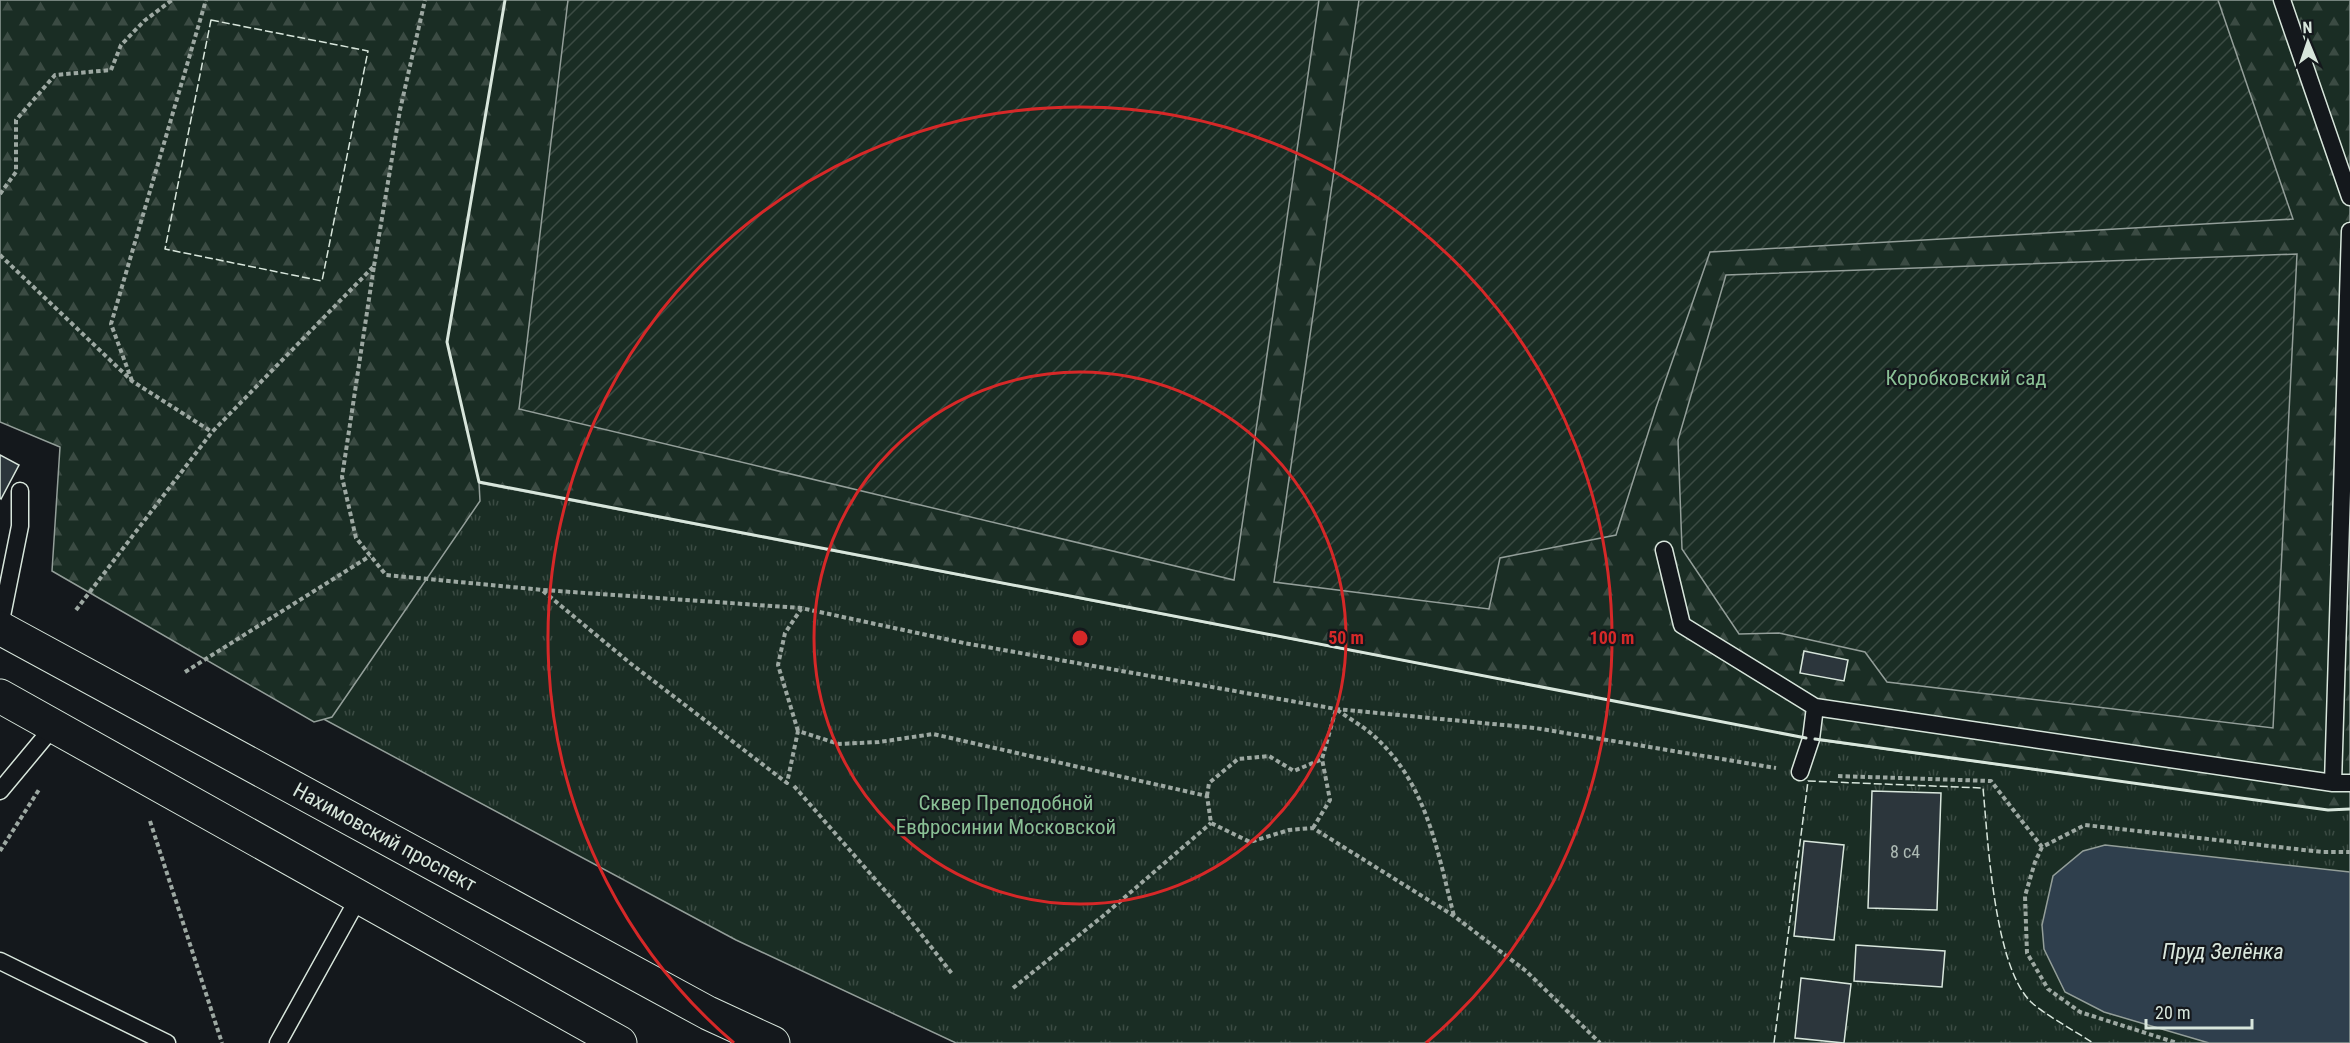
<svg xmlns="http://www.w3.org/2000/svg" width="2350" height="1043" font-family="'Roboto Condensed',sans-serif">
  <style>
    .grass { fill: url(#grass-tufts); stroke: #939e99; stroke-width: 1.5 }
    .forest { fill: url(#forest-firs); stroke: #939e99; stroke-width: 1.5 }
    .garden { fill: url(#garden-furrows); stroke: #939e99; stroke-width: 1.5 }
    .water { fill: #2f3f4d; stroke: #939e99; stroke-width: 1.5 }
    .building { fill: #2c363c; stroke: #d8e6dc; stroke-width: 1.5 }
    .lines { fill: none; stroke-linecap: round; stroke-linejoin: round }
    .lane-casing { stroke: #d8e6dc; stroke-width: 19 }
    .secondary-casing { stroke: #d8e6dc; stroke-width: 35 }
    .path { stroke: #9da8a2; stroke-width: 4; stroke-dasharray: 4.5 3; stroke-linecap: butt }
    .lane { stroke: #14181c; stroke-width: 16 }
    .secondary { stroke: #14181c; stroke-width: 33 }
    .fence { stroke: #d8e6dc; stroke-width: 1.5; stroke-dasharray: 8 3; stroke-linecap: butt }
    .wall { stroke: #d8e6dc; stroke-width: 3 }
    .ring { fill: none; stroke: #d62828; stroke-width: 3 }
    .labels { text-anchor: middle; dominant-baseline: central; stroke-width: 4.5; stroke-linejoin: round; paint-order: stroke }
    .number-label { font-size: 18px; fill: #adbab4 }
    .park-label { font-size: 21px; fill: #8ac095; stroke: #14181c }
    .street-label { font-size: 21px; fill: #d8e6dc; stroke: #14181c }
    .water-label { font-size: 22px; font-style: italic; fill: #d8e6dc; stroke: #14181c }
    .centre { fill: #d62828; stroke: #14181c; stroke-width: 3 }
    .ring-label { font-size: 18px; text-anchor: middle; font-weight: bold; fill: #d62828; stroke: #14181c; stroke-width: 4.5; stroke-linejoin: round; paint-order: stroke }
  </style>
  <defs>
    <pattern id="grass-tufts" width="24" height="20" patternUnits="userSpaceOnUse" patternTransform="scale(1.5)"><rect width="24" height="20" fill="#1a2d24"/><path d="M3 7l-1-3M5 7V3M7 7l1-3M15 17l-1-3M17 17v-4M19 17l1-3" fill="none" stroke="#3b4b43"/></pattern>
    <pattern id="forest-firs" width="22" height="20" patternUnits="userSpaceOnUse" patternTransform="scale(1.5)"><rect width="22" height="20" fill="#1a2d24"/><path d="M5 1l3.5 6h-7zM16 11l3.5 6h-7z" fill="#3b4b43"/></pattern>
    <pattern id="garden-furrows" width="10" height="10" patternUnits="userSpaceOnUse" patternTransform="scale(1.5)"><rect width="10" height="10" fill="#1a2d24"/><path d="M-1 1l2-2M0 10L10 0M9 11l2-2" fill="none" stroke="#3b4b43"/></pattern>
  </defs>
  <rect width="100%" height="100%" fill="#14181c"/>
  <path class="grass" d="M479 482 1811 739 2328 810 2350 809V1043H956L736 940 316 715Z"/>
  <path class="forest" d="M0 0H2350V809L2328 810 1811 739 479 483 480 501 332 717 314 722 52 571 60 447 0 422Z"/>
  <path class="garden" d="M568 0H1319L1234 580 519 409Z
    M1359 0H2218L2293 219 1710 252 1656 408 1616 535 1500 558 1489 609 1274 582Z
    M2297 254 2273 728 1887 682 1865 652 1779 633 1739 634 1682 549 1678 440 1726 275Z"/>
  <path class="water" d="M2105 845 2350 872V1043H2209L2104 1012 2065 992 2044 949 2042 925 2053 876 2083 851Z"/>
  <path class="building" d="M0 455 19 465 1 499 0 498Z
    M1804 651 1848 660 1844 681 1800 673Z
    M1872 791 1941 793 1937 910 1868 908Z
    M1804 841 1844 845 1834 940 1794 936Z
    M1856 945 1945 951 1942 987 1854 981Z
    M1801 978 1851 984 1844 1043 1795 1038Z"/>
  <g class="lines">
    <defs>
      <path id="lane" d="M2282 0 2350 197
        M1664 550 1682 625 1815 707 2333 783 2350 231
        M0 626 20 526V491
        M1800 772 1811 739 1815 707
        M2333 783H2350
        M0 791 54 726
        M0 961 167 1043
        M278 1043 359 897"/>
      <g id="secondary">
        <path id="s1" d="M0 628 708 1013 773 1043"/>
        <path d="M0 696 620 1043"/>
      </g>
    </defs>
    <use href="#lane" class="lane-casing"/>
    <use href="#secondary" class="secondary-casing"/>
    <path class="path" d="M0 194 16 172V120L55 75 111 70 121 45 144 21 172 0
      M0 255 132 381 212 432
      M374 266 400 110 425 0
      M132 381 111 324 206 0
      M543 591 630 663 787 783 798 731 839 744 879 742 933 734 1207 796 1211 823 1250 842 1289 830 1313 828 1454 916 1526 971 1600 1043
      M76 610 212 432 374 266 342 477 356 538 386 575 543 590 801 608 964 643 1336 709 1535 728 1776 768
      M185 672 370 556
      M798 731 778 665 785 633 801 609
      M1838 776 1991 781 2042 847 2085 825 2322 852H2350
      M794 786 907 916 953 975
      M1207 796 1209 783 1238 759 1269 756 1294 771 1322 759 1336 709C1348 718 1363 726 1374 736 1427 784 1437 850 1454 916
      M150 821 222 1043
      M1313 828 1330 800 1322 759
      M2042 847 2035 862 2025 896 2027 953 2048 989 2080 1012 2177 1043
      M0 851 40 788
      M1013 988 1103 916 1211 823"/>
    <use href="#lane" class="lane"/>
    <use href="#secondary" class="secondary"/>
    <path class="fence" d="M211 20 368 51 322 281 165 249Z
      M1774 1043 1808 781 1983 788C1988 841 1994 966 2031 1002 2045 1015 2077 1032 2093 1043"/>
    <path class="wall" d="M505 0 447 342 479 482 1806 738
      M1815 739 2328 810 2350 809"/>
  </g>
  <g class="ring">
    <circle cx="1080" cy="638" r="266"/>
    <path d="M734 1043A532 532 0 1 1 1426 1043"/>
  </g>
  <g class="labels">
    <g class="number-label">
      <text x="1905" y="851">8 с4</text>
    </g>
    <g class="park-label">
      <text x="1966" y="378">Коробковский сад</text>
      <text x="1006" y="803">Сквер Преподобной<tspan x="1006" dy="24">Евфросинии Московской</tspan></text>
    </g>
    <g class="street-label">
      <text stroke="none"><textPath href="#s1" startOffset="438">Нахимовский проспект</textPath></text>
    </g>
    <g class="water-label">
      <text x="2223" y="951">Пруд Зелёнка</text>
    </g>
  </g>
  <circle cx="1080" cy="638" r="9" class="centre"/>
  <g class="ring-label">
    <text x="1346" y="644">50 m</text>
    <text x="1612" y="644">100 m</text>
  </g>
  <g transform="translate(2308 42) rotate(358)" stroke="#14181c" stroke-width="4.5" paint-order="stroke">
  <path d="M0-4.5L10 22L0 15L-10 22Z" fill="#d8e6dc"/>
  <text y="-9" font-size="16" font-weight="bold" text-anchor="middle" fill="#d8e6dc">N</text>
  </g>
  <path d="M2146 1019v9h106v-9" fill="none" stroke="#d8e6dc" stroke-width="3"/>
  <text x="2155" y="1019" font-size="18" fill="#d8e6dc" stroke="#14181c" stroke-width="4.5" paint-order="stroke">20 m</text>
</svg>
